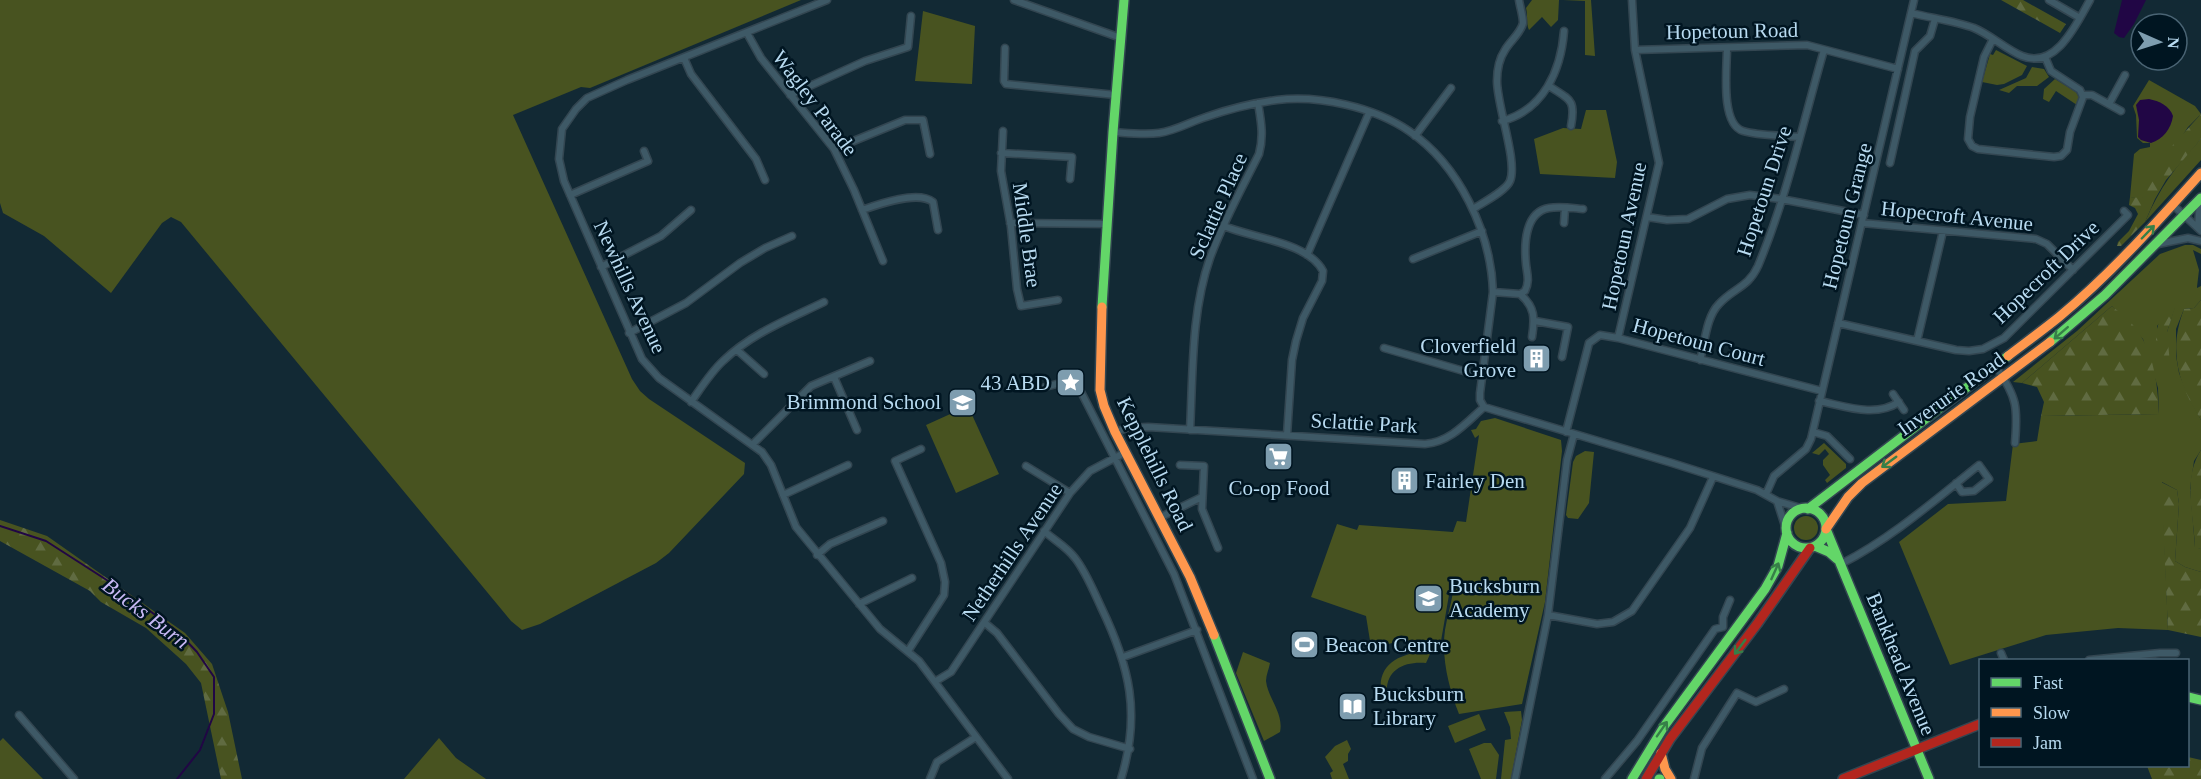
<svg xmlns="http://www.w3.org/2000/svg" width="2201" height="779" font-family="'Times New Roman',serif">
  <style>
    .green { fill: #485320; fill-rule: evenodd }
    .forest { fill: url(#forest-firs) }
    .water { fill: #210645 }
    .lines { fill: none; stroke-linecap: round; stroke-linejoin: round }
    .stream { stroke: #210645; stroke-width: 2 }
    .street-casing { stroke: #334651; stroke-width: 9 }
    .fast-casing { stroke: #334651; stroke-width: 12 }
    .slow-casing { stroke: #334651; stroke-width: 12 }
    .jam-casing { stroke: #334651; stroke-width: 12 }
    .street { stroke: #3e5966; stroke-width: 6 }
    .fast { stroke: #63d668; stroke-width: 9 }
    .slow { stroke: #ff974d; stroke-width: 9 }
    .jam { stroke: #b3261e; stroke-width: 9 }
    .oneway { stroke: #367f48 }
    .labels { text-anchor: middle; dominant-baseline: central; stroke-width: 5; stroke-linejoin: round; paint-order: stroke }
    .street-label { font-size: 21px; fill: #b8dbf1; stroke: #001521 }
    .poi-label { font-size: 21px; fill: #b8dbf1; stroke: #001521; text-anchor: start }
    .water-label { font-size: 22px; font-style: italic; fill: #c7b8f4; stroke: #001521 }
  </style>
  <defs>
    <pattern id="forest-firs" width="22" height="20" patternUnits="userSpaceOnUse" patternTransform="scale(1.5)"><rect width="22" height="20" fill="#485320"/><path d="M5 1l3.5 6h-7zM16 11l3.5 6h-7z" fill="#606b41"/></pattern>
  </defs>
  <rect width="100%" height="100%" fill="#122934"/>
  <path class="green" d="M0 0H801L590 88 581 87 513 115 632 379 640 391 649 399 745 463 744 474 669 553 656 563 540 624 522 630 511 621 181 222 171 217 162 223 111 293 44 236 3 213 0 203Z
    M1532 0H1559L1558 20 1551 27 1542 17 1529 30C1526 24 1528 15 1526 8Z
    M1563 0H1591L1595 56 1585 55V1Z
    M923 11 975 26 972 84 915 81Z
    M1996 50 2027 66 2022 75 2004 84 1997 85 1982 82 1990 54 1993 55Z
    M2032 67 2044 69 2049 77 2037 86H2017L2009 93 1999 90 2026 78Z
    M2055 79 2076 92 2080 99 2077 105 2056 91 2049 102 2043 99 2044 89Z
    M2149 80 2195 106 2201 114 2188 127 2142 199 2130 197 2134 154 2140 149 2150 147V143H2143L2137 138 2136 115 2133 106Z
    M1586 110H1606L1617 162 1615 178 1540 174 1534 139 1563 128 1581 129Z
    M2201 139V160L2145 222C2159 189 2177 164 2201 139Z
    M2185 245H2193L2201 249V254L2193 250 2199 270 2197 287V288L2201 286V300L2194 308 2184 309 2176 329V356L2179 373 2189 398 2201 420V450L2194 461 2190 488 2195 547 2201 549V572L2185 567 2175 561 2179 504 2177 490 2162 482 2168 630 2118 628 2046 635 1950 665 1899 542 1948 504 2006 501 2013 444 2037 441 2041 416 2159 414 2158 388 2143 339 2112 306 2022 383 2013 382 2077 331 2160 254ZM2175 306 2167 332V351L2157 352V326Z
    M968 406 999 474 956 493 926 425Z
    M1495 418 1561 440 1562 451 1545 602 1522 704 1459 714C1449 689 1441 657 1445 630 1447 617 1451 605 1453 592L1448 590 1446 594 1449 595 1441 641 1437 646C1425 649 1416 641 1404 641 1392 641 1383 648 1371 647L1366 616 1311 597 1337 524 1357 530 1359 525 1453 532 1457 521 1466 522 1479 435 1475 438 1471 430 1476 429 1481 421Z
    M1824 443 1846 464V468L1827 483 1825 480 1830 475 1823 465V460L1829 454 1825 449 1819 455 1812 453Z
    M1585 451 1594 452 1589 503 1578 519 1568 518 1566 515 1573 462 1576 456Z
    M1794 528a12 12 0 1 1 24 0a12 12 0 1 1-24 0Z
    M1243 652 1270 663C1269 669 1266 675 1266 681 1268 699 1284 713 1280 732L1264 741 1236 673Z
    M1431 652 1426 663C1404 661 1385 670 1387 694H1390L1392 697 1384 703C1371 667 1398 651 1431 652Z
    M1521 711 1522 720 1511 779H1501L1505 740 1511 739 1510 727 1504 712Z
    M1479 714 1486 730 1455 743 1448 726Z
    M3 738 43 779H0V741Z
    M439 738 456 758 486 779H404Z
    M1347 740 1351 749 1348 754V761L1343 764 1349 779H1332L1330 773 1333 771 1325 757 1335 746Z
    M1484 743H1491L1499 755 1496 779H1481L1469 749Z"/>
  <path class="forest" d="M2001 0H2023L2066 24 2060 33Z
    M2201 114V139L2166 180 2155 199 2145 222 2121 246H2117L2118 242 2129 231 2138 214 2135 208 2129 205 2130 197 2142 198 2154 166Z
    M2201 300V420C2178 384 2168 350 2184 309L2194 308Z
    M2176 305 2167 332 2170 364 2157 352C2154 333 2157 314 2176 305Z
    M2112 306C2120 313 2130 320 2136 329 2154 352 2158 386 2159 414L2041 416 2044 402 2037 387 2022 383Z
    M2201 450V549L2195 548C2194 515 2182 479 2201 450Z
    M2161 482 2177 490 2179 504 2175 561 2185 567 2201 572V637L2168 630Z
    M0 520 47 536 185 633 212 664 228 712 242 779H221L201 683 186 664 146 628 101 602 90 591 0 541Z
    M2188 757 2201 760V779H2152L2147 766H2188Z"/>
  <path class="water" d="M2122 0H2146L2134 24 2124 38 2119 37 2114 33Z
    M2149 99C2159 101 2170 106 2173 116 2171 129 2163 139 2151 143L2141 140 2138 137 2139 120 2136 105 2140 100Z"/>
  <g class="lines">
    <path class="stream" d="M0 526 46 541 116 586 177 631 197 652 214 677V714L200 750 177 779"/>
    <defs>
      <path id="street" d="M827 0 627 80 587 98 576 109 562 129 559 159 564 181 642 359 659 378 762 452 771 465 796 527 880 629 919 661 1008 779
        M1014 0 1121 38
        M2049 0 2080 18
        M1911 13C1931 18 1955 21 1974 28 1991 35 2005 49 2022 56 2056 70 2077 23 2090 0
        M747 33 761 58 834 149 854 190 883 261
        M1993 39 1984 57 1970 117 1968 139 1972 146 1978 149 2054 157 2061 156 2067 150 2070 132 2083 97 2080 90 2051 71 2045 57
        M1005 48 1004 81 1006 84 1116 95
        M1727 48C1727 67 1720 124 1743 131 1759 136 1781 135 1799 137
        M1635 50 1807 45 1898 69
        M684 58 691 74 756 159 765 180
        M1549 86C1570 100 1576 99 1571 126
        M790 95 865 61 908 47 911 16
        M2083 95H2092L2121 111
        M2109 104 2125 75
        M1502 121C1544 110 1561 70 1564 31
        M1003 131 1001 171 1011 227 1017 289 1021 306 1058 300
        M1113 132C1128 133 1144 135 1159 133 1175 131 1190 122 1206 117 1229 109 1253 103 1277 100 1319 95 1374 107 1409 131 1459 165 1491 232 1493 292L1480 393V400L1484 407
        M1415 136 1451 88
        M834 149 905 120H923L930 154
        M1001 153 1072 157 1070 179
        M1890 163 1915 51 1930 36 1935 19
        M570 195 648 161 644 151
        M2173 205 2201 231
        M1473 209C1482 203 1506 191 1510 181 1518 162 1497 106 1497 81 1497 70 1499 59 1505 50 1510 41 1521 33 1523 23 1523 16 1520 7 1519 0
        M862 210C879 204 918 190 933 202L938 230
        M1647 217 1667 220 1688 219 1727 199 1750 195 1781 199 1864 215
        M1010 223 1108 224
        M1564 223 1565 208
        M1862 223 2036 239 2047 244 2073 270
        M1224 226C1252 238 1308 242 1323 271L1322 281 1303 318 1296 341 1292 360 1287 435
        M2198 227 2200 201
        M2158 244 2188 238 2201 241
        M1307 255 1369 113
        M1413 259 1482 231
        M601 267 661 236 691 210
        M1493 292 1520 294 1525 291C1530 281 1527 274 1526 264 1524 244 1525 212 1549 208 1560 206 1572 208 1583 209
        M1520 294C1535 307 1535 318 1532 337
        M1535 321 1568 327 1562 357
        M1838 323 1956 350 1969 351 1983 349 2004 338 2128 215 2124 211
        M629 333 686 303 740 263 765 248 792 236
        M1618 338 1659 163 1635 50 1632 0
        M1917 341 1943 231
        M1384 348 1481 376
        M737 350 764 374
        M1700 360C1705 343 1706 317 1719 304 1733 288 1748 288 1758 266 1787 197 1803 122 1824 50
        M1996 367C2017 397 2018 407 2015 443
        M834 377 857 430
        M1045 387 1072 380 1078 386 1174 574 1253 779
        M1893 394 1904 410
        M1819 401C1845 406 1875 418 1899 402
        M691 402C701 388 711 372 723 361 752 333 789 319 824 302
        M1484 407 1672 463 1757 490 1777 501 1804 509
        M1190 430C1193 373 1191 312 1210 258 1223 222 1242 188 1259 154 1264 136 1261 121 1258 103
        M1115 432 1127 428 1148 427 1425 444C1450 442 1466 423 1484 407
        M1566 432 1589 343 1600 335 1618 338 1822 391
        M1813 432 1827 436 1850 459
        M753 444 811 386 870 361
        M1180 465 1204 466 1202 509 1218 548
        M1026 466 1070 493
        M1766 494 1774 476 1806 449 1811 439 1914 0
        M783 495 848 465
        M1777 501 1786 529
        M1161 517 1202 497
        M1044 531C1054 540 1067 547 1075 558 1086 572 1093 590 1101 607 1130 667 1141 714 1121 779
        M817 555 830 544 883 521
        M1841 564C1892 538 1935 500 1979 465L1989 479 1974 491 1962 492 1956 483
        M859 604 912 578
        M1548 615 1597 624 1613 622 1632 611 1690 528 1713 477
        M985 623 997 633 1059 714 1073 729 1089 737 1130 749
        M1723 627V617L1730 600
        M908 651 944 595 945 582 941 563 895 461 921 449
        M2001 653 2004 660
        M1123 657 1197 630
        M2089 660 2160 653H2176
        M936 681 951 672 1070 493 1090 471 1126 452
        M19 715 74 779
        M930 779 937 762 976 737
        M1515 779 1548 615 1567 460 1574 434
        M1605 779 1637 741 1715 629 1723 627
        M1694 779 1702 748 1737 693 1756 702 1784 689"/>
      <path id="fast" d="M1102 307 1113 132 1124 0
        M2050 342 2105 295 2201 198
        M1786 528a20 20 0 1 1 40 0a20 20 0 1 1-40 0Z
        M1808 509 2008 356
        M1826 529 1929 779
        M1815 546 1829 552 1837 559
        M1214 635 1270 779
        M2188 697 2201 700
        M1632 779 1665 725 1765 589 1778 566 1787 533
        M1659 779H1660"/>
      <path id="slow" d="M1102 307 1100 390 1104 406 1115 432 1190 577 1214 635
        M2008 356C2025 343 2043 330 2059 317 2111 274 2156 223 2201 173
        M1826 529 1848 497 1862 483 2050 342
        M1661 753 1665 769 1671 779"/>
      <path id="jam" d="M1646 779 1670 739 1757 624 1810 548
        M1843 779 1980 724"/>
    </defs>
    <use href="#street" class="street-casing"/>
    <use href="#fast" class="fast-casing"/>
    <use href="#slow" class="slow-casing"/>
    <use href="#jam" class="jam-casing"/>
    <use href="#street" class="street"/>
    <use href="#fast" class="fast"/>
    <use href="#slow" class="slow"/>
    <use href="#jam" class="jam"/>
  </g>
  <defs><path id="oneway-shaft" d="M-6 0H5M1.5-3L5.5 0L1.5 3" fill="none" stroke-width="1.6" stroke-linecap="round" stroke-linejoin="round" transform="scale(1.5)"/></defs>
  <g class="oneway">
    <use href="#oneway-shaft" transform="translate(2148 232) rotate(-46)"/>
    <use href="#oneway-shaft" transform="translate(2061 333) rotate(139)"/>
    <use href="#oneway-shaft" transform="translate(1889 462) rotate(144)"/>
    <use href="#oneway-shaft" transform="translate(1775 571) rotate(-66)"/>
    <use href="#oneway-shaft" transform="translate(1740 647) rotate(127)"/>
    <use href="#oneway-shaft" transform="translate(1662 729) rotate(-55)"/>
  </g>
  <defs>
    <symbol id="building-square" viewBox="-11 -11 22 22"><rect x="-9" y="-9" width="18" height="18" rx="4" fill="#7e9daf" stroke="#001521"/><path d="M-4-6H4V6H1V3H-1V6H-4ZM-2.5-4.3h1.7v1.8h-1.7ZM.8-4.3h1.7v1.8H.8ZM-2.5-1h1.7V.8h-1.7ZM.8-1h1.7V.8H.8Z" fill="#fff"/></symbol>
    <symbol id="sight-square" viewBox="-11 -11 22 22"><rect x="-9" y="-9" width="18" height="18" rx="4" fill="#7e9daf" stroke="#001521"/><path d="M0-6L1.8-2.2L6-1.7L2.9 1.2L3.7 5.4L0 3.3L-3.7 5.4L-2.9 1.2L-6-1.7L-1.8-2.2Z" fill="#fff"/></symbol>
    <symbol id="school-square" viewBox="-11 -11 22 22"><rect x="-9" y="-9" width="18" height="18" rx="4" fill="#7e9daf" stroke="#001521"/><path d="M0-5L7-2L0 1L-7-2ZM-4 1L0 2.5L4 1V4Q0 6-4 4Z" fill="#fff"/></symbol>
    <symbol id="supermarket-square" viewBox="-11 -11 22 22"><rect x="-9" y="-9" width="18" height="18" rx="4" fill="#7e9daf" stroke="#001521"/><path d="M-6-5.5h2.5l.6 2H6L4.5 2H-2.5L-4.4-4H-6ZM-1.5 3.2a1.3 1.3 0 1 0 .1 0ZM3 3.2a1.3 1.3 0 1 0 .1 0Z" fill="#fff"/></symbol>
    <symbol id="stadium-square" viewBox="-11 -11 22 22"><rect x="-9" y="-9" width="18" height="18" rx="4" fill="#7e9daf" stroke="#001521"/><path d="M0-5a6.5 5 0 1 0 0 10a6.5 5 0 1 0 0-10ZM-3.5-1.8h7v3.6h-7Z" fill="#fff"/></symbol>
    <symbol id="library-square" viewBox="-11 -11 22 22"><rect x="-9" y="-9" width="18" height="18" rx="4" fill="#7e9daf" stroke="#001521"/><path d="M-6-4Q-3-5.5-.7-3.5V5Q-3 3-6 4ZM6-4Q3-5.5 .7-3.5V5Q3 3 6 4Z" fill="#fff"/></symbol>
  </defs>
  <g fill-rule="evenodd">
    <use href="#building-square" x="1520" y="342" width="33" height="33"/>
    <use href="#sight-square" x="1054" y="366" width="33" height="33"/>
    <use href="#school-square" x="946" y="386" width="33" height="33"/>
    <use href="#supermarket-square" x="1262" y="440" width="33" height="33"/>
    <use href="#building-square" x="1388" y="464" width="33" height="33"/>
    <use href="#school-square" x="1412" y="582" width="33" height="33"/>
    <use href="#stadium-square" x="1288" y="628" width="33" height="33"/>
    <use href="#library-square" x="1336" y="690" width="33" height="33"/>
  </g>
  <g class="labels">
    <g class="street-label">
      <text transform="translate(1732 31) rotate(-1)">Hopetoun Road</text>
      <text transform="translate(815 103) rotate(53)">Wagley Parade</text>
      <text transform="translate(1764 191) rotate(-72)">Hopetoun Drive</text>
      <text transform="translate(1218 206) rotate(-66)">Sclattie Place</text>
      <text transform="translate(1847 216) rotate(-76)">Hopetoun Grange</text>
      <text transform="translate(1957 216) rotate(6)">Hopecroft Avenue</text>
      <text transform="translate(1027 235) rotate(82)">Middle Brae</text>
      <text transform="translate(1624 236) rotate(-78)">Hopetoun Avenue</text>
      <text transform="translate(2046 272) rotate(-44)">Hopecroft Drive</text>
      <text transform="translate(630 287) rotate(65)">Newhills Avenue</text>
      <text transform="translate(1699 342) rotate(15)">Hopetoun Court</text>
      <text transform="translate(1951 394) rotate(-36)">Inverurie Road</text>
      <text transform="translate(1364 423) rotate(3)">Sclattie Park</text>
      <text transform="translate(1155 464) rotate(64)">Kepplehills Road</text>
      <text transform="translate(1012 552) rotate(-56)">Netherhills Avenue</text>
      <text transform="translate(1901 664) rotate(68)">Bankhead Avenue</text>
    </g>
    <g class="poi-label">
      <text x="1516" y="346" text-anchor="end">Cloverfield<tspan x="1516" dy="24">Grove</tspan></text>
      <text x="1050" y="383" text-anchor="end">43 ABD</text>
      <text x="941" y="402" text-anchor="end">Brimmond School</text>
      <text x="1425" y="481">Fairley Den</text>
      <text x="1279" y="488" text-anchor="middle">Co-op Food</text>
      <text x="1449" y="586">Bucksburn<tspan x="1449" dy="24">Academy</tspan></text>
      <text x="1325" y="645">Beacon Centre</text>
      <text x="1373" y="694">Bucksburn<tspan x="1373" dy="24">Library</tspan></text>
    </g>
    <g class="water-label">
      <text transform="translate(146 613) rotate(37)">Bucks Burn</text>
    </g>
  </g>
  <rect x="1979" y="659" width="210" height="108" fill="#001521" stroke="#4a6474" stroke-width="1.5"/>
  <rect x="1991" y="678" width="30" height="9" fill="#63d668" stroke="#4a6474" stroke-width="1.5"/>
  <text x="2033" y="689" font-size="18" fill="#b8dbf1">Fast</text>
  <rect x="1991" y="708" width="30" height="9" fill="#ff974d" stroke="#4a6474" stroke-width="1.5"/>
  <text x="2033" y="719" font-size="18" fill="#b8dbf1">Slow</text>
  <rect x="1991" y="738" width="30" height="9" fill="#b3261e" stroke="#4a6474" stroke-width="1.5"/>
  <text x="2033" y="749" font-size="18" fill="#b8dbf1">Jam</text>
  <g transform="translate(2159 42) rotate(93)"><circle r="28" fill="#001521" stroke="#4a6474" stroke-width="1.5"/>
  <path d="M0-4.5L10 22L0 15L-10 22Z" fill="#7e9daf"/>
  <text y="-9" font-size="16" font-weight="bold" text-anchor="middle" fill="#b8dbf1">N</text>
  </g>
</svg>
